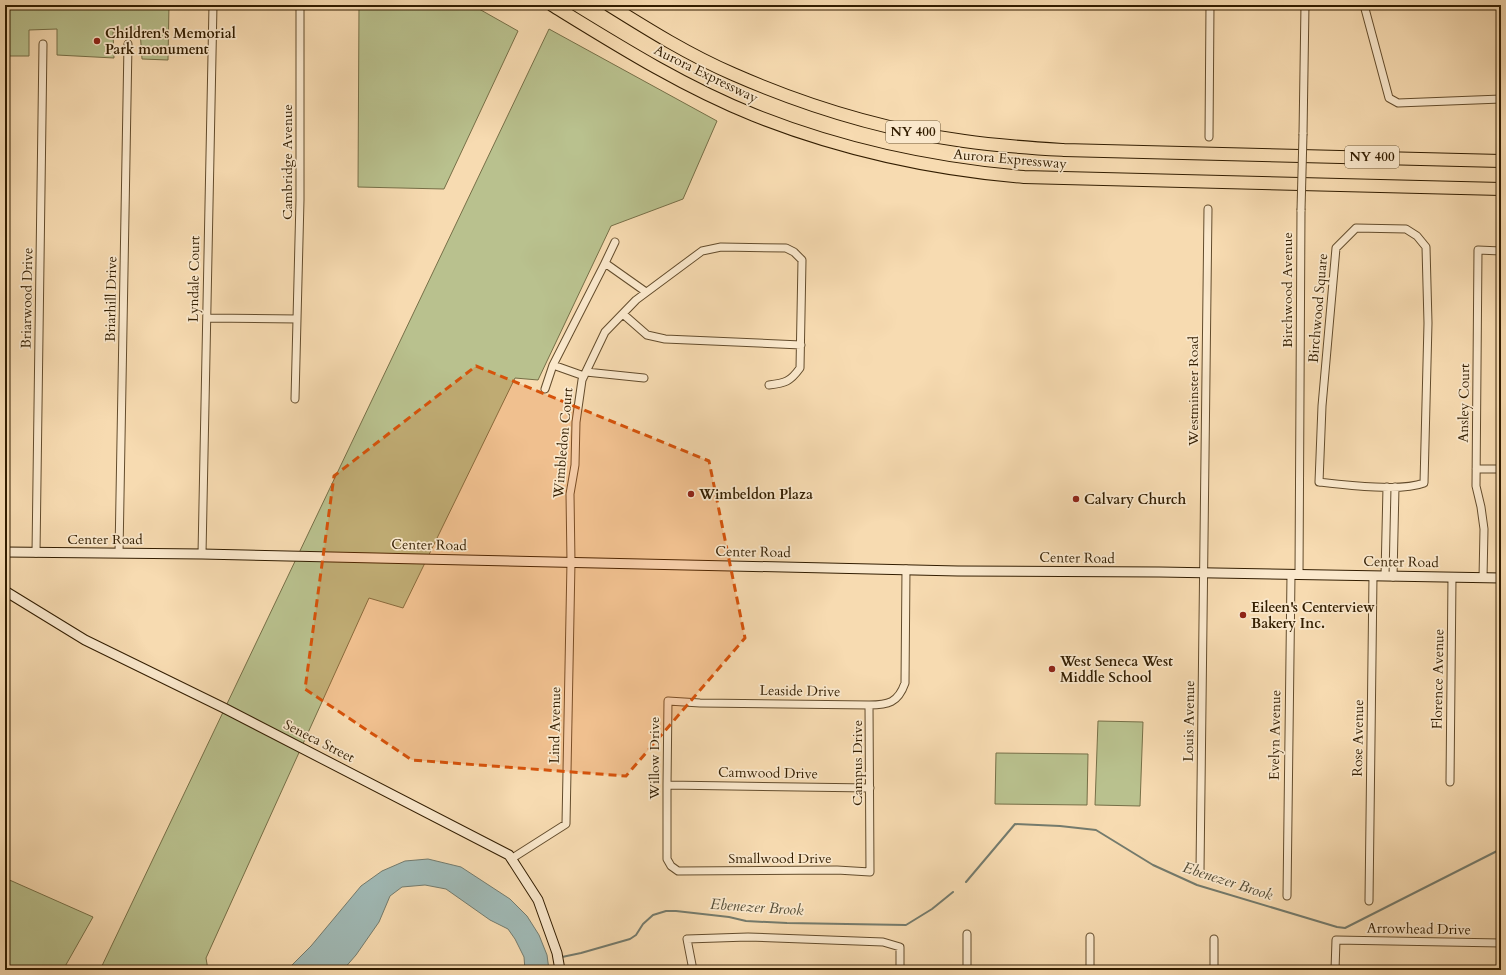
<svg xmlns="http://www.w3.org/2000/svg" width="1506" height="975" font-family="Cardo,serif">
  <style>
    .green { fill: #b9c18e; stroke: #766f47 }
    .water { fill: #a0b9b5; stroke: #747b6d }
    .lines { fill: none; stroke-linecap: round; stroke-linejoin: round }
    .stream { stroke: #747b6d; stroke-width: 2 }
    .street-casing { stroke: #634c2c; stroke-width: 9 }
    .secondary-casing { stroke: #321d00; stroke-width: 11 }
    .highway-casing { stroke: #321d00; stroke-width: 14 }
    .street { stroke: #fae8cc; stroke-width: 7 }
    .secondary { stroke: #fae8cc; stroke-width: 9 }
    .highway { stroke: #f7dbb1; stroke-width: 12 }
    .street-bridge-casing { stroke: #634c2c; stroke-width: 9; stroke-linecap: butt }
    .street-bridge { stroke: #fae8cc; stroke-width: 7 }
    .marked { fill: #d6530b; fill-opacity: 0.2; stroke: #d6530b; stroke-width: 3; stroke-dasharray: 8 5; stroke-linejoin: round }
    .poi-dot { fill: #8f2418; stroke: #fae8cc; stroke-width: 1.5 }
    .labels { text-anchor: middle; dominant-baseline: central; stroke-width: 3.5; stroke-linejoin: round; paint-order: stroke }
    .shield { fill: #fae8cc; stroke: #6e5a3d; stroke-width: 1 }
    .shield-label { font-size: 13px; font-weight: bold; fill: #321d00 }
    .poi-label { font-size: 14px; font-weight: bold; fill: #321d00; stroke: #fae8cc; text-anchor: start }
    .street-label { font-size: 14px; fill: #321d00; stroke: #fae8cc }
    .water-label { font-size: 15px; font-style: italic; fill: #534c36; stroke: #fae8cc }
  </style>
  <rect width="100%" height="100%" fill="#f7dbb1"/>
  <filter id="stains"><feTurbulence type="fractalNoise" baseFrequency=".005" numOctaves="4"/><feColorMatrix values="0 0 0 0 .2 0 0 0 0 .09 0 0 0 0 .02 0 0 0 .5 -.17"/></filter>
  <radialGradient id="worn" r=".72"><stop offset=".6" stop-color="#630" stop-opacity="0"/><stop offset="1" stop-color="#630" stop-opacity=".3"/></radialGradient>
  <path class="green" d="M5 5H169L168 60 142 59 140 30 113 32 114 58 57 55V29L29 30V56H5Z
    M359 5H472L518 31 444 189 358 187Z
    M549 29 717 121 683 199 611 226 538 380 515 378 403 608 369 598 206 958 208 970H100Z
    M1098 721 1143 722 1140 806 1095 805Z
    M996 753 1088 754 1087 805 995 804Z
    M5 878 93 917 63 970H5Z"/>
  <path class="water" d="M428 859 461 867 510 899 527 916 539 935 547 955 549 970H525L524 957 515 939 508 929 490 920 446 889 425 885 402 887 390 896 379 922 356 955 343 970H287L311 946 361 886 382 871 405 861Z"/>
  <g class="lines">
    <path class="stream" d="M966 882 1015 824 1060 826 1096 830 1153 865 1197 885 1337 927 1345 928 1501 849
      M562 957 581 953 630 939 636 935 643 924 653 915 666 911H676L729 917 746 921 787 923 906 925 932 909 953 892"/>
    <defs>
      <path id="street" d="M1364 5 1389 98 1398 103 1501 99
        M1303 134 1305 5
        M1209 137 1210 5
        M1356 228 1406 229 1417 236 1426 247 1428 323 1424 483C1401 492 1345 485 1319 482L1322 406 1336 248Z
        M605 263 615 242
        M623 314 647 335 665 339 801 345
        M207 318 297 319
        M586 372 644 378
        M584 376 553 365 605 263 646 292
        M545 389 553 365
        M295 399 300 200V5
        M1476 469H1501
        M36 553 43 44
        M119 553 128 44
        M202 554 213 5
        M1299 575 1301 210
        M1385 576 1387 487
        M1393 577 1395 487
        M1483 578 1484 529 1481 507 1476 486 1478 250 1501 251
        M869 705 870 872 837 870 678 871 671 866 667 859V785L668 701 700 703 869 705C888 705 898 703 905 683L906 569
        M1450 782 1452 577
        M667 785 870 788
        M511 859 566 824 571 562 570 494 575 465 576 422 582 380 605 332 636 300 702 251 721 247 786 248 794 252 802 260 800 368C790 382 785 383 769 385
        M1200 870 1208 209
        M1287 896 1291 575
        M1369 901 1373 576
        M693 970 687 939 748 937 883 942 900 947V970
        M967 970V934
        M1090 970V937
        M1214 970V939
        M1335 970 1336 940 1501 943"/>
      <path id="secondary" d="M5 552 202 554 958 571 1160 572 1501 578
        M5 591 85 640 224 708 509 855 538 900 557 953 560 970"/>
      <path id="highway" d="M552 5C617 45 682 86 754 115 842 150 929 169 1024 177L1501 189
        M609 5C649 30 689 55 733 74 806 106 885 130 964 141 997 146 1031 148 1064 150L1501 161"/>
    </defs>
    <use href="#street" class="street-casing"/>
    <use href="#secondary" class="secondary-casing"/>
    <use href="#highway" class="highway-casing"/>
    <use href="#street" class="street"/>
    <use href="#secondary" class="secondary"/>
    <use href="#highway" class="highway"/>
    <defs>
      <path id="street-bridge" d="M1301 210 1303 134"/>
    </defs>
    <use href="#street-bridge" class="street-bridge-casing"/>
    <use href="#street-bridge" class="street-bridge"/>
  </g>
  <path class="marked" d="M476 366 709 461 745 638 626 776 412 760 305 689 334 476Z"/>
  <g class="poi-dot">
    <circle cx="97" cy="41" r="4"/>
    <circle cx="691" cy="494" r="4"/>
    <circle cx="1076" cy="499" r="4"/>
    <circle cx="1243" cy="615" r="4"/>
    <circle cx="1052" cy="669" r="4"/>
  </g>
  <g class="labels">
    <g class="shield">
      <rect x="886" y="121" width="54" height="22" rx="3"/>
      <rect x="1345" y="146" width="54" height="22" rx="3"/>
    </g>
    <g class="shield-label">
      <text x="913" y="132">NY 400</text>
      <text x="1372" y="157">NY 400</text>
    </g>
    <g class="poi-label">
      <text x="105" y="33">Children's Memorial<tspan x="105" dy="16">Park monument</tspan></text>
      <text x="699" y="494">Wimbeldon Plaza</text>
      <text x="1084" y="499">Calvary Church</text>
      <text x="1251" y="607">Eileen's Centerview<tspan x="1251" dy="16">Bakery Inc.</tspan></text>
      <text x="1060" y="661">West Seneca West<tspan x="1060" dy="16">Middle School</tspan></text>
    </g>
    <g class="street-label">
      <text transform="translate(706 74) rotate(26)">Aurora Expressway</text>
      <text transform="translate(1010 159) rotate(5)">Aurora Expressway</text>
      <text transform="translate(287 162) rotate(-90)">Cambridge Avenue</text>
      <text transform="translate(194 279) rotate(-89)">Lyndale Court</text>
      <text transform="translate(1287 290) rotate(-90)">Birchwood Avenue</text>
      <text transform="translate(27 298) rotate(-89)">Briarwood Drive</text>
      <text transform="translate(111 299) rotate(-89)">Briarhill Drive</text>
      <text transform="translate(1318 308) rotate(-85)">Birchwood Square</text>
      <text transform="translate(1193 391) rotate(-90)">Westminster Road</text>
      <text transform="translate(1464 403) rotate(-89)">Ansley Court</text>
      <text transform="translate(563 443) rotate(-85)">Wimbledon Court</text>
      <text x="105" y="539">Center Road</text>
      <text transform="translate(429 545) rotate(1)">Center Road</text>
      <text transform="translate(753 552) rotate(1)">Center Road</text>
      <text transform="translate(1077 558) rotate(1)">Center Road</text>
      <text transform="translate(1401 562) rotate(1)">Center Road</text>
      <text transform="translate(1438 679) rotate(-89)">Florence Avenue</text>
      <text transform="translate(800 691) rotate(1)">Leaside Drive</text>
      <text transform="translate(1189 721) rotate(-89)">Louis Avenue</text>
      <text transform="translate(555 725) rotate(-89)">Lind Avenue</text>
      <text transform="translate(1275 735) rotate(-89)">Evelyn Avenue</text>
      <text transform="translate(1358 738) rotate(-89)">Rose Avenue</text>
      <text transform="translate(319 741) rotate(27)">Seneca Street</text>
      <text transform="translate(654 758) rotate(-90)">Willow Drive</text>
      <text transform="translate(857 763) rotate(-90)">Campus Drive</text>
      <text transform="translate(768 773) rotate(1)">Camwood Drive</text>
      <text x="780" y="858">Smallwood Drive</text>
      <text transform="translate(1419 929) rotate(1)">Arrowhead Drive</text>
    </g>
    <g class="water-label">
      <text transform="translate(1228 881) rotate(18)">Ebenezer Brook</text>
      <text transform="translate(757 907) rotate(4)">Ebenezer Brook</text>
    </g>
  </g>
  <rect width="1506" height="975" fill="none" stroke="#f7dbb1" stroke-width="20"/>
  <rect x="6" y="6" width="1494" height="963" fill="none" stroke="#321d00" stroke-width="2"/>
  <rect x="10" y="10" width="1486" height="955" fill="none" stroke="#321d00"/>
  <rect width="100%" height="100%" filter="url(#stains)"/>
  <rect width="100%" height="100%" fill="url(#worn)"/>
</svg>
